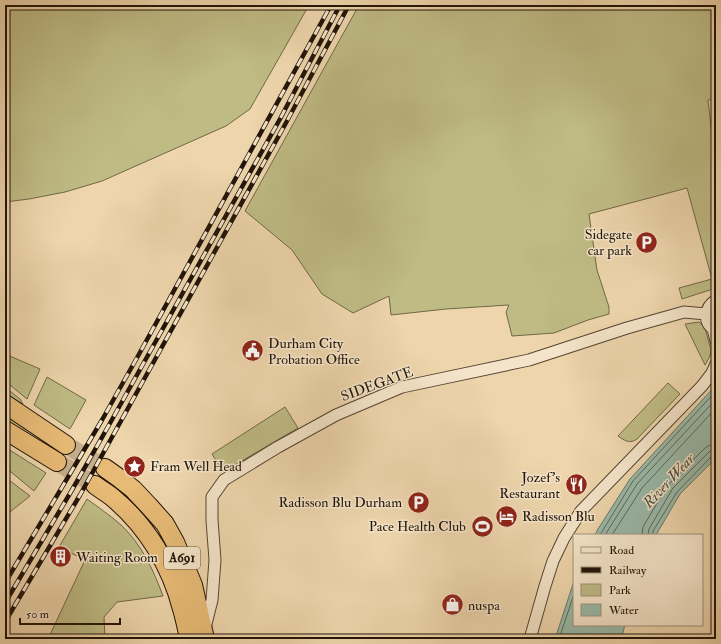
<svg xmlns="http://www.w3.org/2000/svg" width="721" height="644" font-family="'IM FELL Double Pica',serif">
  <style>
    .green { fill: #bfbb85; stroke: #706846 }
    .water { fill: #99b9a9; stroke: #697769 }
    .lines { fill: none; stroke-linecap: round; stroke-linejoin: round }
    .shore { stroke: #5d6658; stroke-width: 1 }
    .trunk-tunnel { stroke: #c5ae8b; stroke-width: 18; stroke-dasharray: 18 9; stroke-linecap: butt }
    .minor-casing { stroke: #544431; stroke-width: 13 }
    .trunk-casing { stroke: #211408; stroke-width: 20 }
    .minor { stroke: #f4e4c9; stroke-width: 11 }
    .trunk { stroke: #e7ba76; stroke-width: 18 }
    .rail-casing { stroke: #211408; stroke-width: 4.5 }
    .rail { stroke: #f4e4c9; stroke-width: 3; stroke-dasharray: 9; stroke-linecap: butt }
    .labels { text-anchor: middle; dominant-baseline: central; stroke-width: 3; stroke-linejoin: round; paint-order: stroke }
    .shield { fill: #f4e4c9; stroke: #605242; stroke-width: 1 }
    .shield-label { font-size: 13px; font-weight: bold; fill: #211408 }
    .poi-label { font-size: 14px; fill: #211408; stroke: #f4e4c9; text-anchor: start }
    .street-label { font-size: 14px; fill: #211408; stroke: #f4e4c9 }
    .water-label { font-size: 15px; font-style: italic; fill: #4b4e40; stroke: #f4e4c9 }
  </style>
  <rect width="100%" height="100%" fill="#eed5ac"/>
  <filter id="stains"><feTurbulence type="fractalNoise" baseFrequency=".005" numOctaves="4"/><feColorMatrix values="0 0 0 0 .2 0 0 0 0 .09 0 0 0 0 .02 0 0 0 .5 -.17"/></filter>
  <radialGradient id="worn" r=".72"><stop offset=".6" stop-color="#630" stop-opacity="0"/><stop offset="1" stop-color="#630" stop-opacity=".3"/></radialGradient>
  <path class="green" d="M5 5H309L250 109 226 126 102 181 65 192 29 199 5 202Z
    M359 5H716V99L708 100 716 171V288L682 299 679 288 712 279 687 188 589 214 597 270 609 307V314L588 320 554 333 512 336 506 312 509 305 446 309 391 315 389 296 353 313 322 294 292 250 245 211Z
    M699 322 705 328 711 350 710 356 705 365 685 324Z
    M5 354 40 369 27 399 5 381Z
    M47 377 86 400 70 429 34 405Z
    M668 383 680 394 637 439C630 444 625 441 618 436Z
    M5 387 20 399 23 404 5 393Z
    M285 407 298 428 223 472 212 454Z
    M5 414 63 448 60 454 5 421Z
    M5 447 46 473 34 491 5 467Z
    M103 475 128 495 142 512 116 490 101 479Z
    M5 477 30 496 5 516Z
    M87 499C98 507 111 516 121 525 142 545 153 569 163 596L117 602 104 617 105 639H48L85 560 59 547Z"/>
  <path class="water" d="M716 385V458L680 494 656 535H595L598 529 630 479Z
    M574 581V625H625L621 639H555Z"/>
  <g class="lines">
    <path class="shore" d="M600 535 633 481 716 391
      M605 535 637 484 716 399
      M612 535 642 488 716 408
      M642 535 643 527 667 486 705 448 710 445 716 444
      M648 535 649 529 673 488 709 452 712 450H716
      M653 535V531L677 492 712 456 716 455
      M559 639 574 594"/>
    <path class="trunk-tunnel" d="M66 445 105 468
      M57 462 95 485"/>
    <defs>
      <path id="minor" d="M716 300C704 308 702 323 716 331
        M713 329 716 341
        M205 628 212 600 215 560 212 520V497L224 480 278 447 336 415 402 387 529 360 627 328 684 312 706 314
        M530 639 545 586 553 561 564 538 581 511 702 386 712 373 716 364"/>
      <path id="trunk" d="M5 404 66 445
        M5 430 57 462
        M105 468 119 478 133 489 149 506 165 524 175 542 193 585 205 639
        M95 485C100 489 107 493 112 497 147 526 171 566 182 609 185 619 187 629 189 639"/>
    </defs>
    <use href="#minor" class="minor-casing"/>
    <use href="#trunk" class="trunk-casing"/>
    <use href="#minor" class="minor"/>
    <use href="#trunk" class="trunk"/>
    <defs>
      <path id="rail" d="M5 583 102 420 138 356 331 5
        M5 603 72 490 109 425 280 119 340 5
        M5 622 80 495 287 121 349 5"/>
    </defs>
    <use href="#rail" class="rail-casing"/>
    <use href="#rail" class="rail"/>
  </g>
  <defs>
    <symbol id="parking-disc" viewBox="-11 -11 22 22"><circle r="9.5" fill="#8f2418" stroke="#f4e4c9"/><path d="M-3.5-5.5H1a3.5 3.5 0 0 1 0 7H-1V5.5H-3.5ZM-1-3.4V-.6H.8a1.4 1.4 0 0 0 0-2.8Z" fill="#fff"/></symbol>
    <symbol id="civic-disc" viewBox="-11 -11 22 22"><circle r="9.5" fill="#8f2418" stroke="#f4e4c9"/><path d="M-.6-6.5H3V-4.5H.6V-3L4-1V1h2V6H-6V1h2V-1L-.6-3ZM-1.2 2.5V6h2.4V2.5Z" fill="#fff"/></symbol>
    <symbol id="sight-disc" viewBox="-11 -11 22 22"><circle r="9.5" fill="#8f2418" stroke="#f4e4c9"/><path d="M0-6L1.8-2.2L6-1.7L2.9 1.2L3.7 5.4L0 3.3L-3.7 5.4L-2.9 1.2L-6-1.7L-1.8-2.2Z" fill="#fff"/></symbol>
    <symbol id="restaurant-disc" viewBox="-11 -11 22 22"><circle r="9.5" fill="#8f2418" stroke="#f4e4c9"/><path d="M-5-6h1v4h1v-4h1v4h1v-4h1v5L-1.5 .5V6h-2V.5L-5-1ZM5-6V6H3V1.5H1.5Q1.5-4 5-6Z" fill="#fff"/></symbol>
    <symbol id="hotel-disc" viewBox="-11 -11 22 22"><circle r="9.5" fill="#8f2418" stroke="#f4e4c9"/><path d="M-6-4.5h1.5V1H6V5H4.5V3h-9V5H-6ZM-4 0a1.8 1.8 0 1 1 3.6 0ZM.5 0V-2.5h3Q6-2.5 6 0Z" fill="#fff"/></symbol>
    <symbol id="stadium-disc" viewBox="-11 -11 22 22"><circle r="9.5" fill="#8f2418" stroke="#f4e4c9"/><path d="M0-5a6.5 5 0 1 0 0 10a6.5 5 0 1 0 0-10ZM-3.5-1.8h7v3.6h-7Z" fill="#fff"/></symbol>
    <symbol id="building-disc" viewBox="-11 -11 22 22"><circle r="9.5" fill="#8f2418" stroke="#f4e4c9"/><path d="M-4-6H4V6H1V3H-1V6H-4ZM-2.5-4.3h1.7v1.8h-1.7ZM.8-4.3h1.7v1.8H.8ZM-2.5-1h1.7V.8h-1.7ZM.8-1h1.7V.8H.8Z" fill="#fff"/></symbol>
    <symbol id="shop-disc" viewBox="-11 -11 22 22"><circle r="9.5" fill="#8f2418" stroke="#f4e4c9"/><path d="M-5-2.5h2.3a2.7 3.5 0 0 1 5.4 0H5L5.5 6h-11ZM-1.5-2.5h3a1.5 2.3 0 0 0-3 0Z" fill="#fff"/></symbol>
  </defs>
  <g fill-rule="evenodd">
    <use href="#parking-disc" x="634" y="230" width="25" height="25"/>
    <use href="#civic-disc" x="240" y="338" width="25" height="25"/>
    <use href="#sight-disc" x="122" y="454" width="25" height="25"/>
    <use href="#restaurant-disc" x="564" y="472" width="25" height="25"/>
    <use href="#parking-disc" x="406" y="490" width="25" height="25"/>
    <use href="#hotel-disc" x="494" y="504" width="25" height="25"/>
    <use href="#stadium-disc" x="470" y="514" width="25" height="25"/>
    <use href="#building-disc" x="48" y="544" width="25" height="25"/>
    <use href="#shop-disc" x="440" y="592" width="25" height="25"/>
  </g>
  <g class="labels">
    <rect class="shield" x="164" y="547" width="36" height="22" rx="3"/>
    <g class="shield-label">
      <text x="182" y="558">A691</text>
    </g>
    <g class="poi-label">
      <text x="632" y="234" text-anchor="end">Sidegate<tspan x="632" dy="16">car park</tspan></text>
      <text x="268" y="343">Durham City<tspan x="268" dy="16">Probation Office</tspan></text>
      <text x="150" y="466">Fram Well Head</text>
      <text x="560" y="477" text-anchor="end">Jozef's<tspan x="560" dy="16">Restaurant</tspan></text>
      <text x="402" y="502" text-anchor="end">Radisson Blu Durham</text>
      <text x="522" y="516">Radisson Blu</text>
      <text x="466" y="526" text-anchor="end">Pace Health Club</text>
      <text x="76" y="557">Waiting Room</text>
      <text x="468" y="605">nuspa</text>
    </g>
    <g class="street-label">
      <text transform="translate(377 384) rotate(-20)">SIDEGATE</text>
    </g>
    <g class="water-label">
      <text transform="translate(669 481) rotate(-47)">River Wear</text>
    </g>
  </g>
  <rect width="721" height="644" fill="none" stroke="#eed5ac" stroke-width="20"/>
  <rect x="6" y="6" width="709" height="632" fill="none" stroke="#211408" stroke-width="2"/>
  <rect x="10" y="10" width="701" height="624" fill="none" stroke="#211408"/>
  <rect x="573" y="534" width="130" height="92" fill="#f4e4c9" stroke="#a0917c"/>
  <rect x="581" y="547" width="20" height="6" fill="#f4e4c9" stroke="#a0917c"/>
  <text x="609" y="554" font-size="12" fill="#211408">Road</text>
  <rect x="581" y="567" width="20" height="6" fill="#211408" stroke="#a0917c"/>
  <text x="609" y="574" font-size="12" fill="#211408">Railway</text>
  <rect x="581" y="584" width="20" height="12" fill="#bfbb85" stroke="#a0917c"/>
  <text x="609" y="594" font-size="12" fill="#211408">Park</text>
  <rect x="581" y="604" width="20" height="12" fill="#99b9a9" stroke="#a0917c"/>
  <text x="609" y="614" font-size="12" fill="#211408">Water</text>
  <path d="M20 618v6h100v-6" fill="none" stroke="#211408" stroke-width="2"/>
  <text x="26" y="618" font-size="12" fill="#211408" stroke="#f4e4c9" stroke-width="3" paint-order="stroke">50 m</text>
  <rect width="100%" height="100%" filter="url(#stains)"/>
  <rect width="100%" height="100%" fill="url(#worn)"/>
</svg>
